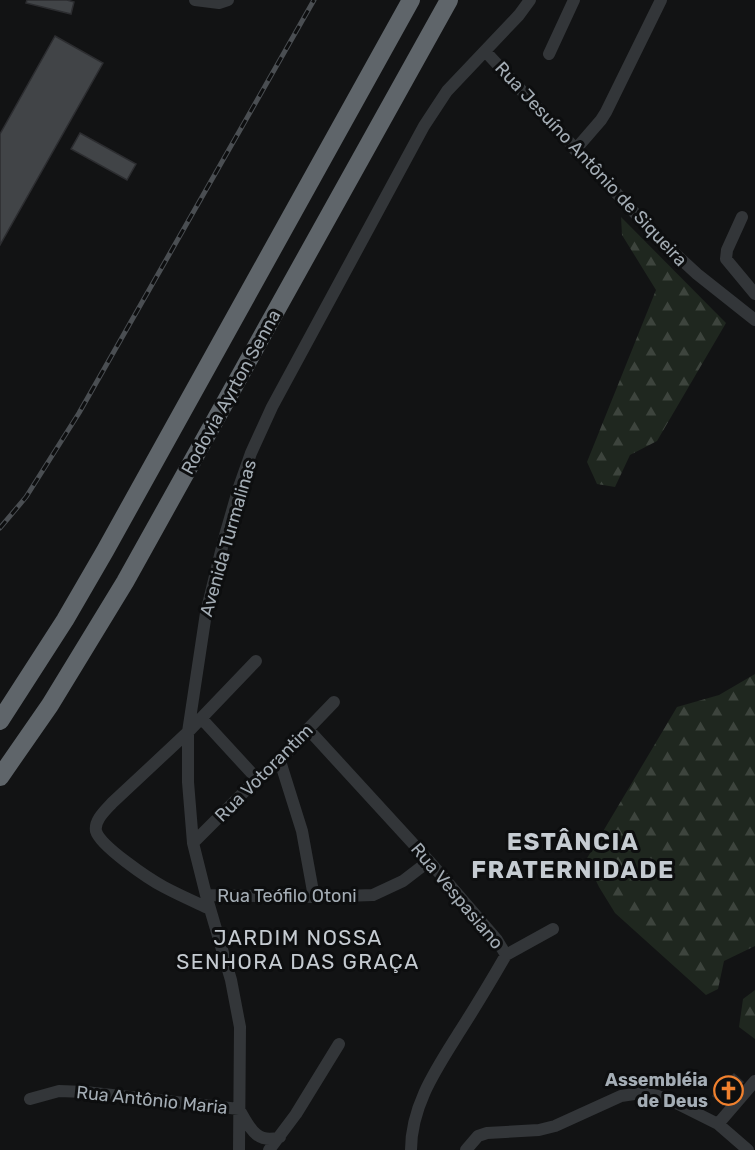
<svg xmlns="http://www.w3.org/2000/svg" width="755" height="1150" font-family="Rubik,sans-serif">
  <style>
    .forest { fill: url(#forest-firs) }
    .building { fill: #414447; stroke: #2c2d30; stroke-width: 1.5 }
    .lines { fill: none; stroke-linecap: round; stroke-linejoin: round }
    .minor { stroke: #333639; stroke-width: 12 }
    .highway { stroke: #5f656a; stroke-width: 18 }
    .rail-casing { stroke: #4a4e52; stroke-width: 5 }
    .rail { stroke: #0d0e0f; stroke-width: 3; stroke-dasharray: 9; stroke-linecap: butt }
    .labels { text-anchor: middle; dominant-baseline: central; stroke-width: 6; stroke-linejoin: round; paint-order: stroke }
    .street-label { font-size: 18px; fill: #a4adb5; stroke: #0d0e0f }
    .poi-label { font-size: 18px; font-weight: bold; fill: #a4adb5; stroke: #0d0e0f; text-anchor: end }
    .quarter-label { font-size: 21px; letter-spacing: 1.5px; fill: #c5cbd1; stroke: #0d0e0f }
    .district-label { font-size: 24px; font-weight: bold; letter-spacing: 1.5px; fill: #c5cbd1; stroke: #0d0e0f }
  </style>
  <defs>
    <pattern id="forest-firs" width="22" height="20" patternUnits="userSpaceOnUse" patternTransform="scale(1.5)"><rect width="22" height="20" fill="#1f271f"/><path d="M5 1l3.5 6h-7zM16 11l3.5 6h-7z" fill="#3d443d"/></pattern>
  </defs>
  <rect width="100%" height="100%" fill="#121314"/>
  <path class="forest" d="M621 217 726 323 657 441 630 455 615 487 597 484 587 462 656 290 622 235Z
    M755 674V946L724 961 718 989 706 995 615 913 599 887 586 860 677 707 719 695Z
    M755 990V1039L739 1027 743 999Z"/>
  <path class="building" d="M27 0H67L74 2 71 14 26 3Z
    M55 36 103 63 0 245V134Z
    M80 133 136 164 127 180 71 149Z
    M734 1074 743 1082 723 1105 713 1096Z"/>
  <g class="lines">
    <path class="minor" d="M195 0 219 3 228 0
      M485 51 657 237 697 274 755 320
      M549 54 574 0
      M575 150 601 120 606 112 661 0
      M742 217 727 250 726 259 755 294
      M201 718 258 780
      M308 729 429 861 497 940 506 955C491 981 476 1006 460 1031 437 1068 411 1105 411 1150
      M280 761 302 831 314 897
      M193 843 250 786 280 761 308 729 334 702
      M206 895 314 897 373 895 403 881 429 861
      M210 909C195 902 179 895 164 887 149 879 100 846 96 831 94 820 106 810 112 803L188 732 256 661
      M506 955 553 929
      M30 1099 59 1091 85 1092 239 1109C249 1126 256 1145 280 1137
      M718 1124 755 1081
      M239 1150 240 1027 231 980 206 895 193 843 188 782V732L206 613 224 539 239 487 251 453 272 407 424 126 447 91 519 15 530 0
      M269 1150 296 1114 339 1044
      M466 1150 478 1136 487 1133 539 1130 555 1126 621 1096 641 1093 658 1096 676 1103 718 1124 748 1150"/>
    <path class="highway" d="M0 721 65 620 105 551 411 0
      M0 777 50 705 125 582 449 0"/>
    <defs>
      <path id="rail" d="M0 528 26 497 79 413 314 0"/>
    </defs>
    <use href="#rail" class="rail-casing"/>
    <use href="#rail" class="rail"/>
  </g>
  <defs>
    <symbol id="church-ring" viewBox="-11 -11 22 22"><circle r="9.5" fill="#0d0e0f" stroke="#f1812e" stroke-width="1.5"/><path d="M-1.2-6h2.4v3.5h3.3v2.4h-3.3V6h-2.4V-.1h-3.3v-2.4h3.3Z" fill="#f1812e"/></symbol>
  </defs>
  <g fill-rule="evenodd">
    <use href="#church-ring" x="712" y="1074" width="33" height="33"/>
  </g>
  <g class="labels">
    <g class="street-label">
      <text transform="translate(591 164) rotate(47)">Rua Jesuíno Antônio de Siqueira</text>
      <text transform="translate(231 392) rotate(-61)">Rodovia Ayrton Senna</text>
      <text transform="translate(228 538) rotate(-74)">Avenida Turmalinas</text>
      <text transform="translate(264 773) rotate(-45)">Rua Votorantim</text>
      <text x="287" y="896">Rua Teófilo Otoni</text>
      <text transform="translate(457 896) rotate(50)">Rua Vespasiano</text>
      <text transform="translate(152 1100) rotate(6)">Rua Antônio Maria</text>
    </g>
    <g class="poi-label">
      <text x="708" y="1080">Assembléia<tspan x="708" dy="21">de Deus</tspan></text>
    </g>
    <g class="quarter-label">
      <text x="298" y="937">JARDIM NOSSA<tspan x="298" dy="24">SENHORA DAS GRAÇA</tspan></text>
    </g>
    <g class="district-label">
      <text x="573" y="842">ESTÂNCIA<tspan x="573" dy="28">FRATERNIDADE</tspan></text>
    </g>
  </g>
</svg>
